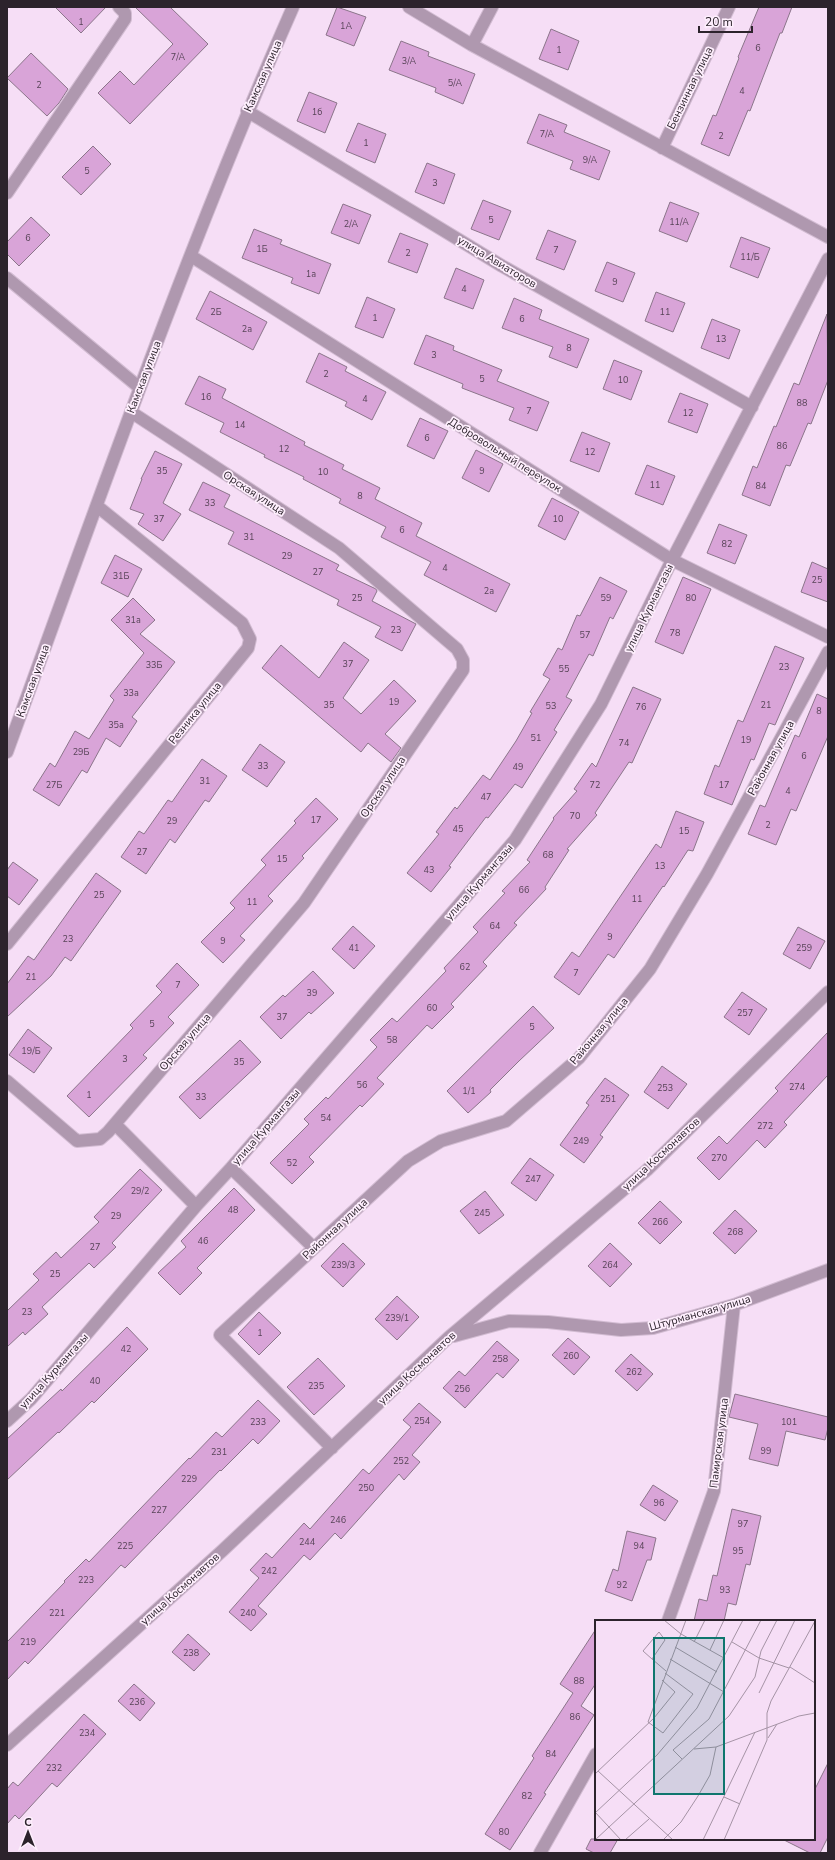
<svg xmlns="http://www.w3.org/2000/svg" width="835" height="1860" font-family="'Nunito Sans',sans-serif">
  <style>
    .building { fill: #d9a4d8; stroke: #8b758a }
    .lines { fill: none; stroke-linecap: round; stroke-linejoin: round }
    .minor-casing { stroke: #d2bcd2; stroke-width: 14 }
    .minor { stroke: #af98af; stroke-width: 12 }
    .labels { text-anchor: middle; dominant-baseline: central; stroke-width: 3.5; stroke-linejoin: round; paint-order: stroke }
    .number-label { font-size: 9px; fill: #574357 }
    .street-label { font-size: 11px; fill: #2c232c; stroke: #feeffd }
    .inset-road { fill: none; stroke: #a593a5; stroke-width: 1 }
    .view { fill: #0f766e; fill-opacity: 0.15; stroke: #0f766e; stroke-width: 2 }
    .inset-edge { fill: none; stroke: #2c232c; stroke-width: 2 }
  </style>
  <rect width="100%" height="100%" fill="#f6def6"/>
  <path class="building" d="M55 7H106L81 33Z
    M135 7H170L208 44 130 124 98 93 120 71 134 85 173 44Z
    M337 7 366 17 354 46 326 35Z
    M759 7H792L782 33H780L750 111 748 110 729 156 701 144 713 115 716 116 739 58 738 57Z
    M551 29 579 41 568 70 539 59Z
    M401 41 429 52 428 56 475 74 463 104 435 92 436 88 389 70Z
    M31 53 68 89 59 103 47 116 7 78Z
    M309 92 337 103 325 133 297 121Z
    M539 114 567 125 564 132 610 151 599 180 570 169 573 161 527 143Z
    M358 123 386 134 375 163 346 151Z
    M93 146 111 164 81 195 62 177Z
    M427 163 455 174 444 204 415 192Z
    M483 200 511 211 499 240 471 229Z
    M670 202 699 213 687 242 659 231Z
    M343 204 371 215 359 244 331 233Z
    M31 217 50 235 19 266 7 254V242Z
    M254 229 282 240 280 244 331 264 319 294 291 283 293 278 242 258Z
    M548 230 576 241 564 270 536 259Z
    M400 233 428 244 417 273 388 262Z
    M741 237 770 248 758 278 730 267Z
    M607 262 635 273 623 302 595 291Z
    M456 268 484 280 473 309 444 298Z
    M210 291 267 322 253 350 196 319Z
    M656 292 685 303 673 332 645 321Z
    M367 297 395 309 383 338 355 327Z
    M514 298 542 310 539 319 589 339 577 368 549 357 553 347 502 328Z
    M827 314 828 380 811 424 808 423 790 466 786 465 770 506 742 495 753 466 757 468 774 426 776 427 794 383 799 385Z
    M712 319 740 330 729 359 701 348Z
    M426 335 454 346 453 350 502 370 497 381 549 402 537 431 509 420 514 408 462 388 463 384 414 364Z
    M319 353 347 367 345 371 386 392 372 420 345 406 347 402 306 382Z
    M614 360 642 371 631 400 603 389Z
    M199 376 226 389 222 398 305 442 304 445 344 465 342 469 380 488 375 499 422 523 416 536 510 584 496 612 424 575 431 562 381 537 386 527 339 503 341 499 303 479 304 477 264 457 265 455 220 432 224 423 185 404Z
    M680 393 708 404 697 433 668 422Z
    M420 418 448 431 434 459 407 446Z
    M582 432 610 443 599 472 570 461Z
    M476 450 503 464 489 492 462 478Z
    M155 451 182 464 163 503 181 514 163 541 138 524 144 514 130 509 142 479H141Z
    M647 465 675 476 663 505 635 494Z
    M203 482 230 495 224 507 339 565 336 570 376 589 377 591 372 601 416 624 402 651 375 637 381 627 337 605 339 600 228 544 234 532 189 510Z
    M552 498 579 512 565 540 538 526Z
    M719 524 747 535 735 564 707 553Z
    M115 555 142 569 128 597 101 583Z
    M812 562 828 569V602L801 592Z
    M600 577 627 591 613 619 610 617 593 656 589 654 566 697 572 700 554 730 557 732 522 788 515 784 488 818 486 817 449 866 451 867 431 892 407 873 439 834 436 832 455 807 457 809 483 775 490 780 516 741 532 713 530 712 550 679 543 675 558 648 562 650 577 615 580 616Z
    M683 577 711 589 683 654 655 642Z
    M133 598 155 620 140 634 175 662 132 717 137 721 120 747 106 738 87 773 82 770 59 806 33 790 50 763 55 767 75 731 89 739 114 700 110 696 144 653 111 620Z
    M344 642 369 660 343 698 361 714 394 680 416 701 385 734 401 748 391 762 368 743 361 752 262 668 281 645 319 678Z
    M775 646 804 658 775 725 769 723 754 760 751 759 732 805 704 794 715 765 719 767 738 720 743 722Z
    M633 687 661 699 632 763 629 762 595 813 597 815 567 849 569 850 545 887 546 889 514 923 517 925 483 962 487 966 451 1004 454 1007 432 1029 427 1025 377 1078 384 1084 362 1107 360 1105 309 1157 314 1162 292 1184 270 1163 309 1124 304 1119 326 1097 328 1099 377 1047 370 1040 392 1018 397 1022 446 971 444 968 478 932 473 927 505 893 502 891 530 862 527 860 554 819 553 818 577 791 574 789 592 763 596 767Z
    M817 694 828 699V736L796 811 791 809 776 845 748 834 760 805 765 807 795 735 799 737Z
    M260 744 285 762 267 787 242 770Z
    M202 759 227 776 209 802 205 800 175 843 170 839 146 874 121 857 139 831 144 834 168 800 172 802Z
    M316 798 338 819 302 856 304 858 268 896 273 901 240 936 245 940 223 963 201 942 235 908 230 903 266 865 261 860 296 823 294 821Z
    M676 811 704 822 693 851 688 850 664 887 663 886 614 958 608 954 579 995 554 977 572 952 579 957 656 844 661 848Z
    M13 862 38 880 19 905 7 896V870Z
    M96 873 121 891 71 961 65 957 51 976 7 1017V984L28 956 34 960Z
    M353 926 375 946 354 969 332 949Z
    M798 927 825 941 810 969 783 954Z
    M177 963 199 985 168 1017 174 1023 143 1055 147 1058 89 1117 67 1096 133 1028 130 1025 162 992 156 986Z
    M313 971 334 993 311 1014 309 1012 281 1039 260 1017 283 995 285 997Z
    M742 992 767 1009 749 1035 724 1017Z
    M533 1006 554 1028 519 1061 490 1090 491 1092 468 1113 447 1091Z
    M28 1029 52 1048 34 1073 9 1055Z
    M828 1032V1075L784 1122 787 1125 765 1148 757 1140 719 1180 697 1158 719 1136 727 1144 778 1091 775 1088Z
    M240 1040 261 1062 200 1119 179 1097Z
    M662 1066 687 1084 668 1109 644 1092Z
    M605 1078 629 1095 600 1135 603 1137 584 1163 560 1145 589 1105 586 1103Z
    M530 1158 554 1175 536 1201 511 1183Z
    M140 1169 162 1190 112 1243 116 1247 94 1268 89 1263 42 1307 48 1314 25 1335 23 1332 7 1347V1311L39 1280 33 1274 56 1252 61 1258 99 1222 94 1217Z
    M234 1188 255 1210 197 1268 202 1273 180 1295 158 1273 186 1247 181 1241Z
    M485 1191 504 1215 479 1234 460 1211Z
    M660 1201 682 1222 660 1244 638 1223Z
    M735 1210 757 1231 735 1254 713 1233Z
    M343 1243 365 1264 343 1287 321 1266Z
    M610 1243 632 1264 610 1287 588 1266Z
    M397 1296 419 1317 397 1340 375 1319Z
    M259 1312 281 1333 259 1355 238 1334Z
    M127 1327 148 1349 94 1403 92 1401 59 1433 58 1432 7 1480V1439L61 1389 62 1391Z
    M568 1338 590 1357 574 1375 552 1355Z
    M497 1341 519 1360 503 1378 497 1373 465 1408 443 1388 459 1371 465 1376Z
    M631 1354 653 1374 637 1391 615 1371Z
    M318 1358 345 1386 314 1415 287 1387Z
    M735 1394 828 1417V1428L825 1440 786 1431 778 1466 749 1459 758 1424 729 1417Z
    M258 1400 280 1421 258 1444 253 1439 221 1471 220 1470 125 1568 121 1565 28 1664 25 1661 7 1680V1642L65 1582 64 1581 86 1559 89 1562 189 1458 190 1459 216 1432 222 1437Z
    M419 1403 441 1422 412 1455 420 1462 404 1480 399 1474 341 1539 335 1533 310 1560 304 1555 258 1606 267 1614 251 1631 229 1612 259 1578 250 1570 266 1553 272 1558 304 1523 310 1529 363 1469 369 1474 411 1427 403 1420Z
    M653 1485 678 1501 665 1521 640 1505Z
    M732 1509 761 1516 750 1565 746 1564 736 1605 728 1603 724 1621H694L699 1599 707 1601 713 1575 717 1576Z
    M627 1531 656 1538 651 1560H647L632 1601 605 1591 613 1569 618 1571Z
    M596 1629V1683L581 1706 594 1715 544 1793 546 1794 510 1850 485 1834 534 1758 532 1756 573 1693 560 1684Z
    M188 1634 210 1654 194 1671 172 1652Z
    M134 1684 155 1703 140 1721 118 1701Z
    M84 1714 106 1734 57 1787 52 1783 19 1819 15 1815 7 1824V1789L13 1782 18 1786Z
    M828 1763V1837L820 1853H810L782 1839H814V1791Z
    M591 1839H618L610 1853H594L586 1849Z"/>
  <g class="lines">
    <defs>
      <path id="minor" d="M409 7 472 45 828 237
        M472 45 492 7
        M247 111 502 266 752 407
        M662 148 729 7
        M7 193 125 19V13L119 7
        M191 256 672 560 828 637
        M7 278 140 388
        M7 752C98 502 186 250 293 7
        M7 944 248 648 250 639 242 623 97 506
        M7 1081 77 1141 100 1139 108 1132 304 903 463 670V660L457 649 339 548 131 412
        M115 1124 196 1206
        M231 1168 314 1248
        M454 1336 509 1321 548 1322 621 1330 653 1328 734 1305 828 1270
        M7 1421 31 1399 196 1206 231 1168 515 840 601 704 672 560 828 259
        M332 1448 220 1335 408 1161 441 1141 506 1121 579 1058 650 969 707 874 828 652
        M668 1621 714 1491 734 1305
        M7 1745 222 1551 449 1337 647 1170 828 992
        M540 1853 596 1754"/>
    </defs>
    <use href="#minor" class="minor-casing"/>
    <use href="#minor" class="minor"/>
  </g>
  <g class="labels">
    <g class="number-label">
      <text x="81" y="22">1</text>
      <text x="346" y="26">1А</text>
      <text x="758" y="48">6</text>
      <text x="559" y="50">1</text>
      <text x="178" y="57">7/А</text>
      <text x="409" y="61">3/А</text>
      <text x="455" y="83">5/А</text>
      <text x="39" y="85">2</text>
      <text x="742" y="91">4</text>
      <text x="317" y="112">1б</text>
      <text x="547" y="134">7/А</text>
      <text x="721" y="136">2</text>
      <text x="366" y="143">1</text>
      <text x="590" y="160">9/А</text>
      <text x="87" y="171">5</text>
      <text x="435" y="183">3</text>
      <text x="491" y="220">5</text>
      <text x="679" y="222">11/А</text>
      <text x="351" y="224">2/А</text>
      <text x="28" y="238">6</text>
      <text x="262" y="249">1Б</text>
      <text x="556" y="250">7</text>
      <text x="408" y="253">2</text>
      <text x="750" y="257">11/Б</text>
      <text x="311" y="274">1а</text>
      <text x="615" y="282">9</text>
      <text x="464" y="289">4</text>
      <text x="216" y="312">2Б</text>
      <text x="665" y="312">11</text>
      <text x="375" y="318">1</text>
      <text x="522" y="319">6</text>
      <text x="247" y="329">2а</text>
      <text x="721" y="339">13</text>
      <text x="569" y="348">8</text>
      <text x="434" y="355">3</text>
      <text x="326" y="374">2</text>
      <text x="482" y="379">5</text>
      <text x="623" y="380">10</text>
      <text x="206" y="397">16</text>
      <text x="365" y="399">4</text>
      <text x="802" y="403">88</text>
      <text x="529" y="411">7</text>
      <text x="688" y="413">12</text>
      <text x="240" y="425">14</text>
      <text x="427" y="438">6</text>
      <text x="782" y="446">86</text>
      <text x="284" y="449">12</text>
      <text x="590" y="452">12</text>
      <text x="162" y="471">35</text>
      <text x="482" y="471">9</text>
      <text x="323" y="472">10</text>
      <text x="655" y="485">11</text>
      <text x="761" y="486">84</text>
      <text x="360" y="496">8</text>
      <text x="210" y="503">33</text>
      <text x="159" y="519">37</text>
      <text x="558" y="519">10</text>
      <text x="402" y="530">6</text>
      <text x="249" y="537">31</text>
      <text x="727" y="544">82</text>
      <text x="287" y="556">29</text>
      <text x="445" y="568">4</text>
      <text x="318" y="572">27</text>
      <text x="121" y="576">31Б</text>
      <text x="817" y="580">25</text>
      <text x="489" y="591">2а</text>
      <text x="357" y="598">25</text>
      <text x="606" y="598">59</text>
      <text x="691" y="598">80</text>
      <text x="133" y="620">31а</text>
      <text x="396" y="630">23</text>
      <text x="675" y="633">78</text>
      <text x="585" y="635">57</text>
      <text x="348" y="664">37</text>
      <text x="154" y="665">33Б</text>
      <text x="784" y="667">23</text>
      <text x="564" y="669">55</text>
      <text x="131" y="693">33а</text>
      <text x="394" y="702">19</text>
      <text x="329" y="705">35</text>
      <text x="766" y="705">21</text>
      <text x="551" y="706">53</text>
      <text x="641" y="707">76</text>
      <text x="819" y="711">8</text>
      <text x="116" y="725">35а</text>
      <text x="536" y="738">51</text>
      <text x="746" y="740">19</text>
      <text x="624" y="743">74</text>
      <text x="81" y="752">29Б</text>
      <text x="804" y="756">6</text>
      <text x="263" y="766">33</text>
      <text x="518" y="767">49</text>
      <text x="205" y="781">31</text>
      <text x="54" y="785">27Б</text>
      <text x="595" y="785">72</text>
      <text x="724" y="785">17</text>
      <text x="788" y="791">4</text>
      <text x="486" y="797">47</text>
      <text x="575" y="816">70</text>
      <text x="316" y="820">17</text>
      <text x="172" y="821">29</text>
      <text x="768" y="825">2</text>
      <text x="458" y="829">45</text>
      <text x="684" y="831">15</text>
      <text x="142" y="852">27</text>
      <text x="548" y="855">68</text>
      <text x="282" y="859">15</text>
      <text x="660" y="866">13</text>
      <text x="429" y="870">43</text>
      <text x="524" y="890">66</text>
      <text x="99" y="895">25</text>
      <text x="637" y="899">11</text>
      <text x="252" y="902">11</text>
      <text x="495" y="926">64</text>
      <text x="610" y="937">9</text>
      <text x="68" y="939">23</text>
      <text x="223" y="941">9</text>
      <text x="354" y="948">41</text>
      <text x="804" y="948">259</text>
      <text x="465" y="967">62</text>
      <text x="576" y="973">7</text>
      <text x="31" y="977">21</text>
      <text x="178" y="985">7</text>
      <text x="312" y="993">39</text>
      <text x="432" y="1008">60</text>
      <text x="745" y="1013">257</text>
      <text x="282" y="1017">37</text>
      <text x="152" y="1024">5</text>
      <text x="532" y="1027">5</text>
      <text x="392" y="1040">58</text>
      <text x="31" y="1051">19/Б</text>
      <text x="125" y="1059">3</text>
      <text x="239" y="1062">35</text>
      <text x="362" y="1085">56</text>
      <text x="797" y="1087">274</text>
      <text x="665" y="1088">253</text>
      <text x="469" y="1091">1/1</text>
      <text x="89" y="1095">1</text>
      <text x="201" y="1097">33</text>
      <text x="608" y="1099">251</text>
      <text x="326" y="1118">54</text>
      <text x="765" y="1126">272</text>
      <text x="581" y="1141">249</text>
      <text x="719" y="1158">270</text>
      <text x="292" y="1163">52</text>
      <text x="533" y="1179">247</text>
      <text x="140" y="1191">29/2</text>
      <text x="233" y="1210">48</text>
      <text x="482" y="1213">245</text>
      <text x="116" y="1216">29</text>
      <text x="660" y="1222">266</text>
      <text x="735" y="1232">268</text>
      <text x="203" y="1241">46</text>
      <text x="95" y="1247">27</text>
      <text x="343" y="1265">239/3</text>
      <text x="610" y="1265">264</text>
      <text x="55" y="1274">25</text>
      <text x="27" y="1312">23</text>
      <text x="397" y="1318">239/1</text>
      <text x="260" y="1333">1</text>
      <text x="126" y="1349">42</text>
      <text x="571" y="1356">260</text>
      <text x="500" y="1359">258</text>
      <text x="634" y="1372">262</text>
      <text x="95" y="1381">40</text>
      <text x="316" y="1386">235</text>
      <text x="462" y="1389">256</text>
      <text x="422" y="1421">254</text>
      <text x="258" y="1422">233</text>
      <text x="789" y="1422">101</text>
      <text x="766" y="1451">99</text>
      <text x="219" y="1452">231</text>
      <text x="401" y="1461">252</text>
      <text x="189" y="1479">229</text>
      <text x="366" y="1488">250</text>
      <text x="659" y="1503">96</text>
      <text x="159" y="1510">227</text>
      <text x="338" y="1520">246</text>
      <text x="743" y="1524">97</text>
      <text x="307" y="1542">244</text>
      <text x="125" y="1546">225</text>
      <text x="639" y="1546">94</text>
      <text x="738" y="1551">95</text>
      <text x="269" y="1571">242</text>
      <text x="86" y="1580">223</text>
      <text x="622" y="1585">92</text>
      <text x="725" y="1590">93</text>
      <text x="57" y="1613">221</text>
      <text x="248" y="1613">240</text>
      <text x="28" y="1642">219</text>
      <text x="191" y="1653">238</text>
      <text x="579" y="1681">88</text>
      <text x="137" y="1702">236</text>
      <text x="575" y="1717">86</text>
      <text x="87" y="1733">234</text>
      <text x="551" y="1754">84</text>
      <text x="54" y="1768">232</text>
      <text x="527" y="1796">82</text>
      <text x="504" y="1832">80</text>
    </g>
    <g class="street-label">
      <text transform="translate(263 76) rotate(-66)">Камская улица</text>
      <text transform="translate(690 88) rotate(-64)">Бензинная улица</text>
      <text transform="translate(497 262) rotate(31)">улица Авиаторов</text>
      <text transform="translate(144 377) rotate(-69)">Камская улица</text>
      <text transform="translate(505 455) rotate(32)">Добровольный переулок</text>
      <text transform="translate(254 493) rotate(33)">Орская улица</text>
      <text transform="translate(649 608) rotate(-64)">улица Курмангазы</text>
      <text transform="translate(33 681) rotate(-70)">Камская улица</text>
      <text transform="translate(195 713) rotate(-51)">Резника улица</text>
      <text transform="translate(771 758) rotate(-61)">Районная улица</text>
      <text transform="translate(383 787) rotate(-56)">Орская улица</text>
      <text transform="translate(479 882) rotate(-49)">улица Курмангазы</text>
      <text transform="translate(599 1031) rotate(-50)">Районная улица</text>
      <text transform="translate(185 1042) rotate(-49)">Орская улица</text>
      <text transform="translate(266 1127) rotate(-49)">улица Курмангазы</text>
      <text transform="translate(661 1154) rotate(-43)">улица Космонавтов</text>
      <text transform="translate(335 1229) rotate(-43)">Районная улица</text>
      <text transform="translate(700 1313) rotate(-16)">Штурманская улица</text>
      <text transform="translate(417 1368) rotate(-43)">улица Космонавтов</text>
      <text transform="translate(54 1371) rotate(-48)">улица Курмангазы</text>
      <text transform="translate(719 1443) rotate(-83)">Памирская улица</text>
      <text transform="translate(180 1589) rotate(-42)">улица Космонавтов</text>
    </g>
  </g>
  <g transform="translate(595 1620)">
    <rect width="220" height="220" fill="#f6def6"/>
    <path class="inset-road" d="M69 0 86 14 129 38M99 22 110 0M137 22 164 38 194 48M80 27 122 52M115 30 129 0M57 39 70 20 64 12 48 31 57 39 71 51M75 39 129 72M195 47 220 63M164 73 200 0M53 102 91 0M53 102 68 113 98 74 70 53M173 118 182 104M99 129 121 127 204 96 220 93M87 139 78 130 114 99 166 0M3 151 78 220M0 154 59 98 80 72 67 60M129 177 145 184M0 192 26 220M0 193 62 135 102 88 148 0M0 220 134 96 160 57 166 31 182 0M30 220 54 199M68 220 86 202 103 176 115 155 121 127M108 220 160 112M129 220 172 120V93L176 81 220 1"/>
    <path class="view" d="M59 18H129V174H59Z"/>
    <rect width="220" height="220" class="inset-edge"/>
  </g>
  <rect width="835" height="1860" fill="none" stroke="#2c232c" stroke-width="16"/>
  <g transform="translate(28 1832)" stroke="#feeffd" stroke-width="3" paint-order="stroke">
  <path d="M0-3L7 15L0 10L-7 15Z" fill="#2c232c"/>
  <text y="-6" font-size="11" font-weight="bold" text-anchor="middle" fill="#2c232c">С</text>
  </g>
  <path d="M699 26v6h53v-6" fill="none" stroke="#2c232c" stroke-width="2"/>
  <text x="705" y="26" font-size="12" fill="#2c232c" stroke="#feeffd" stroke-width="3" paint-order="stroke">20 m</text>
</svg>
